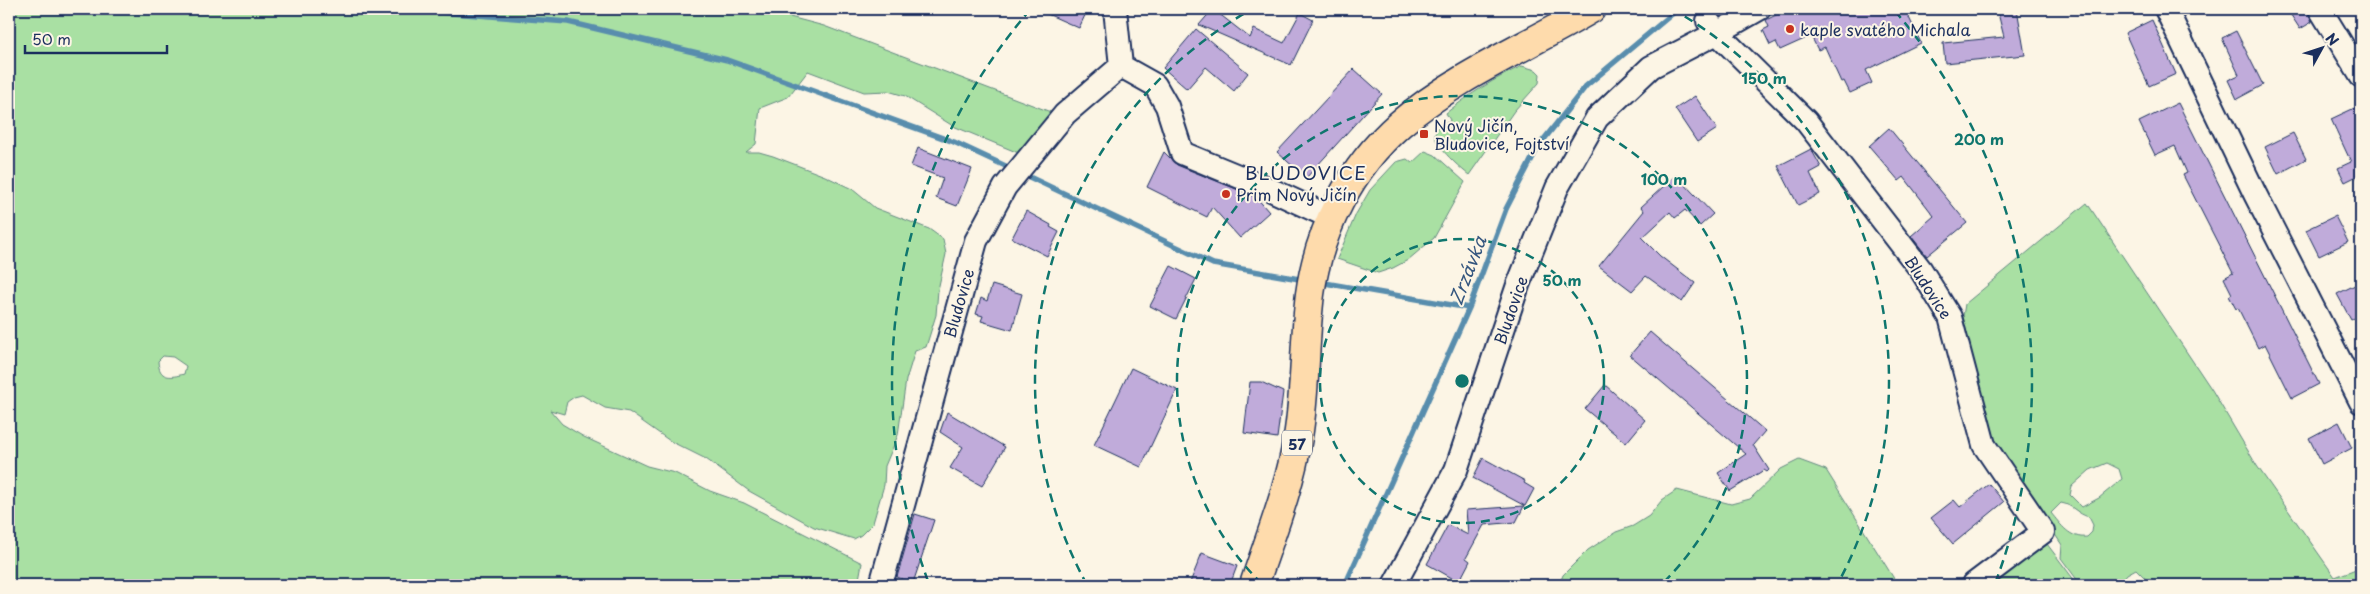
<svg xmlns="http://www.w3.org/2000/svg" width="2370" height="594" font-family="'Playpen Sans',sans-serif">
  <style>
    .green { fill: #a9e0a3; stroke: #628880; fill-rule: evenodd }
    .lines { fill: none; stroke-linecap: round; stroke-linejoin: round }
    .stream { stroke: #588dad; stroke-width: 5.5 }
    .building { fill: #c0abda; stroke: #1b2f5e }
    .street-casing { stroke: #1b2f5e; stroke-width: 26 }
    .primary-casing { stroke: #1b2f5e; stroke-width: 31 }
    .street { stroke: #fcf5e5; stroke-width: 22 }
    .primary { stroke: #fedbac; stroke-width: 28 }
    .ring { fill: none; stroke: #0f766e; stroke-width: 2.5; stroke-dasharray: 9 6 }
    .poi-dot { fill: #c8321e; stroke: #fcf5e5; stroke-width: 2 }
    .labels { text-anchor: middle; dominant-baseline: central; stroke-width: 4; stroke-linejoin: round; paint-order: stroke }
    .shield { fill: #fcf5e5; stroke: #5e6a86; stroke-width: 1 }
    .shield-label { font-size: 15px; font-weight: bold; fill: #1b2f5e }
    .poi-label { font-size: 16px; fill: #1b2f5e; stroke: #fcf5e5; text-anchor: start }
    .street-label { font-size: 16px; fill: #1b2f5e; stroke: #fcf5e5 }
    .water-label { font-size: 18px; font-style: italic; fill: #34567f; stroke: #fcf5e5 }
    .quarter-label { font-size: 19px; letter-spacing: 1px; fill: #1b2f5e; stroke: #fcf5e5 }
    .centre { fill: #0f766e; stroke: #fcf5e5; stroke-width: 2.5 }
    .ring-label { font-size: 15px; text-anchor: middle; font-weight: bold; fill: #0f766e; stroke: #fcf5e5; stroke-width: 4; stroke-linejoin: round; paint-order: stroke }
  </style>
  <rect width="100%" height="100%" fill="#fcf5e5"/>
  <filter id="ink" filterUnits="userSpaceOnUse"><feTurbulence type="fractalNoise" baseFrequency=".02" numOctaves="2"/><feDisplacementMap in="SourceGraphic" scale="10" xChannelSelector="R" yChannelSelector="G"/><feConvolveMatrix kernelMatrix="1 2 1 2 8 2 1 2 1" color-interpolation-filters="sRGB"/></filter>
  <g filter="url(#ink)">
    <path class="green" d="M9 9H772L771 12 824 26 1056 114 1021 154 953 126 905 96 888 91 864 92 808 71 788 97 760 108 756 144 746 152H759L773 156 825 176 852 189 875 208 929 229 943 239 946 254 938 290 936 315 926 347 915 351 906 380 898 435 885 466 884 485 873 523 861 535 854 539 814 527 749 491 706 459 670 441 629 412 605 408 582 395 574 397 567 402 564 414 550 410 562 424 584 437 647 466 675 473 710 491 744 503 862 563 858 585H9ZM163 356 173 357 186 366 184 374C170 378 159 379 158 361Z
      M1522 66 1536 70 1540 74 1539 83 1514 111 1469 175C1461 169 1436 147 1435 136 1435 131 1439 126 1441 122L1449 123 1450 120 1446 113C1470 94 1495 78 1522 66Z
      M1425 151 1435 155 1465 182 1434 238 1408 260 1393 268 1378 273 1337 259 1356 214 1370 190 1396 162 1407 159 1412 163Z
      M2087 203 2212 390 2257 466 2335 577 2361 567V585H2147V580L2136 569 2127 574 2118 585H2081L2061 558 2062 545 2001 454 1985 413 1963 316 1965 304ZM2107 463 2119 469 2122 479 2099 498 2082 507 2070 495 2072 486 2090 470ZM2061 503C2073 505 2077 514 2089 517L2093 525 2092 532 2087 537C2070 539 2061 525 2051 513Z
      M1799 460 1826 470 1898 585H1559L1563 575 1588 550 1616 532 1633 526 1649 516 1662 500 1677 490 1731 504 1750 499 1781 469Z
      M2044 540 2078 585H1984Z"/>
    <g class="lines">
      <path class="stream" d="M400 9 568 22 727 60 954 142 1012 169
        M1023 174 1213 264 1305 280
        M1319 282 1469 308
        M1345 585 1469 308 1506 209 1538 147 1586 86 1678 9"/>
    </g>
    <path class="building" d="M1036 9H1088L1079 28Z
      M1213 9 1250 38 1254 29 1284 43 1300 13 1313 20 1291 65 1199 25Z
      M1788 9H1905L1921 43 1866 70 1872 83 1850 93 1844 81 1841 82 1825 47 1818 50 1811 36 1780 50 1776 42 1770 45 1763 30 1769 27 1766 20Z
      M1997 9H2017L2025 55 1945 63 1943 43 2004 37Z
      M2287 9H2307L2312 22 2300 29Z
      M2152 20 2176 74 2149 86 2125 33Z
      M1196 29 1248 73 1234 91 1206 67 1187 89 1163 68Z
      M2236 31 2263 85 2237 99 2228 80 2239 75 2222 38Z
      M1354 69 1382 94 1306 178 1277 152Z
      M1695 96 1717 129 1697 142 1675 109Z
      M2178 103 2319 384 2292 398 2265 344 2258 348 2238 308 2236 309 2229 296 2232 294 2224 278 2233 273 2183 175 2187 173 2175 146 2155 155 2139 122Z
      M2361 105V185L2357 176 2345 182 2338 168 2351 162 2331 119Z
      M1889 128 1967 223 1927 256 1911 236 1934 216 1904 177 1899 181 1869 146Z
      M2293 133 2306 159 2278 174 2265 147Z
      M918 148 972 169 957 206 936 198 943 178 911 166Z
      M1811 149 1821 167 1810 173 1820 194 1798 205 1778 166Z
      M1164 152 1177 165 1256 197 1269 212 1240 238 1212 207 1207 217 1147 187Z
      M1676 175 1713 214 1700 226 1685 210 1675 218 1670 212 1642 238 1660 256 1695 283 1682 302 1646 276 1632 291 1599 266 1644 211 1641 207Z
      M1026 211 1051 225 1050 227 1059 232 1047 256 1012 238Z
      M2335 216 2348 242 2319 256 2306 230Z
      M1171 266 1196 279 1176 319 1150 306Z
      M2361 282V315L2351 320 2337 294Z
      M992 285 1022 294 1012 330 981 321 983 316 976 314 981 298 987 301Z
      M1650 332 1765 431 1753 445 1769 470 1767 472 1764 470 1730 491 1718 473 1746 454 1630 355Z
      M1131 368 1177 390 1141 467 1094 445Z
      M1250 382H1261L1283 392 1277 438 1244 433Z
      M1605 385 1645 420 1626 443 1585 409Z
      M947 412 1005 447 982 486 950 468 963 447 940 432Z
      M2339 422 2352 448 2322 464 2309 438Z
      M1483 458 1525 481 1524 483 1534 489 1525 506 1473 478Z
      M1989 484 2004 502 1953 544 1931 518 1954 500 1960 507Z
      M1524 506 1516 522 1484 525 1466 558 1470 561 1459 582 1427 564 1448 525 1468 535 1466 510Z
      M915 514 934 520 913 583 897 577Z
      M1202 553 1237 566 1230 585H1189Z"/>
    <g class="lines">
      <defs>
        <path id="street" d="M1115 9 1121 66
          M2166 9 2255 194 2361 402
          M2320 9 2361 76
          M1708 21 1717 33 1806 121 1921 270 1950 317 1984 445 2043 532 1974 584
          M1121 66 1155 85 1167 106 1182 153 1267 188 1332 218
          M881 585 976 241 1005 187 1065 114 1121 66
          M1394 585 1456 470 1518 285 1557 188 1597 118 1651 67 1717 33 1759 9"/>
        <path id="primary" d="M1254 585C1270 537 1290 487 1298 437 1306 389 1304 341 1310 294 1319 229 1351 167 1400 124 1457 75 1527 47 1591 9"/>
      </defs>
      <use href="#street" class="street-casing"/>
      <use href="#primary" class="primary-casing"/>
      <use href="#street" class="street"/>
      <use href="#primary" class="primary"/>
    </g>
  </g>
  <g class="ring">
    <circle cx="1462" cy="381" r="142"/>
    <path d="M1262 584A285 285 0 1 1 1662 584"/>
    <path d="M1087 585A427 427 0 0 1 1252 9M1672 9A427 427 0 0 1 1837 585"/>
    <path d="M928 581A570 570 0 0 1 1029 11M1895 11A570 570 0 0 1 1996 581"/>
  </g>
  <g class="poi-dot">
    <circle cx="1790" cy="29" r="5"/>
    <rect x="1419" y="129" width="10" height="10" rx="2.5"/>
    <circle cx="1226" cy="194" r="5"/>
  </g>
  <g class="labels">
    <rect class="shield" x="1282" y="430.5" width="30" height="25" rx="4"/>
    <g class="shield-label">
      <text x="1297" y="443">57</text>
    </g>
    <g class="poi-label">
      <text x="1800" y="29">kaple svatého Michala</text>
      <text x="1434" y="125">Nový Jičín,<tspan x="1434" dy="18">Bludovice, Fojtství</tspan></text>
      <text x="1236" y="194">Prim Nový Jičín</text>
    </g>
    <g class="street-label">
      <text transform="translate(1929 287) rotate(57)">Bludovice</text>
      <text transform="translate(958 303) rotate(-74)">Bludovice</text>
      <text transform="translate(1510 310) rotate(-71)">Bludovice</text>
    </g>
    <g class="water-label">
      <text transform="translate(1467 270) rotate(-69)">Zrzávka</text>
    </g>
    <g class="quarter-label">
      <text x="1306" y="172">BLUDOVICE</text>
    </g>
  </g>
  <circle cx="1462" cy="381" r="8" class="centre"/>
  <g class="ring-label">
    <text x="1764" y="84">150 m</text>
    <text x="1979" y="145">200 m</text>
    <text x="1664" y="185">100 m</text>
    <text x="1562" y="286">50 m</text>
  </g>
  <rect width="2370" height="594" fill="none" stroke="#fcf5e5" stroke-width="30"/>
  <rect x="15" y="15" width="2340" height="564" fill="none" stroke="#1b2f5e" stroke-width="2" filter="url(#ink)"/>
  <g transform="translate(2322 48) rotate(50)" stroke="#fcf5e5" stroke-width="4" paint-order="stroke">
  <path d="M0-4L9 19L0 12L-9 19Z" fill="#1b2f5e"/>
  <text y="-8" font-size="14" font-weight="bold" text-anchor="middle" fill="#1b2f5e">N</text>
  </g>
  <path d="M25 45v8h142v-8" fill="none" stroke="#1b2f5e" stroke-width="2.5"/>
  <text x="32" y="45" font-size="15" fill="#1b2f5e" stroke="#fcf5e5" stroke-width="4" paint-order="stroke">50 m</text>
</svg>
